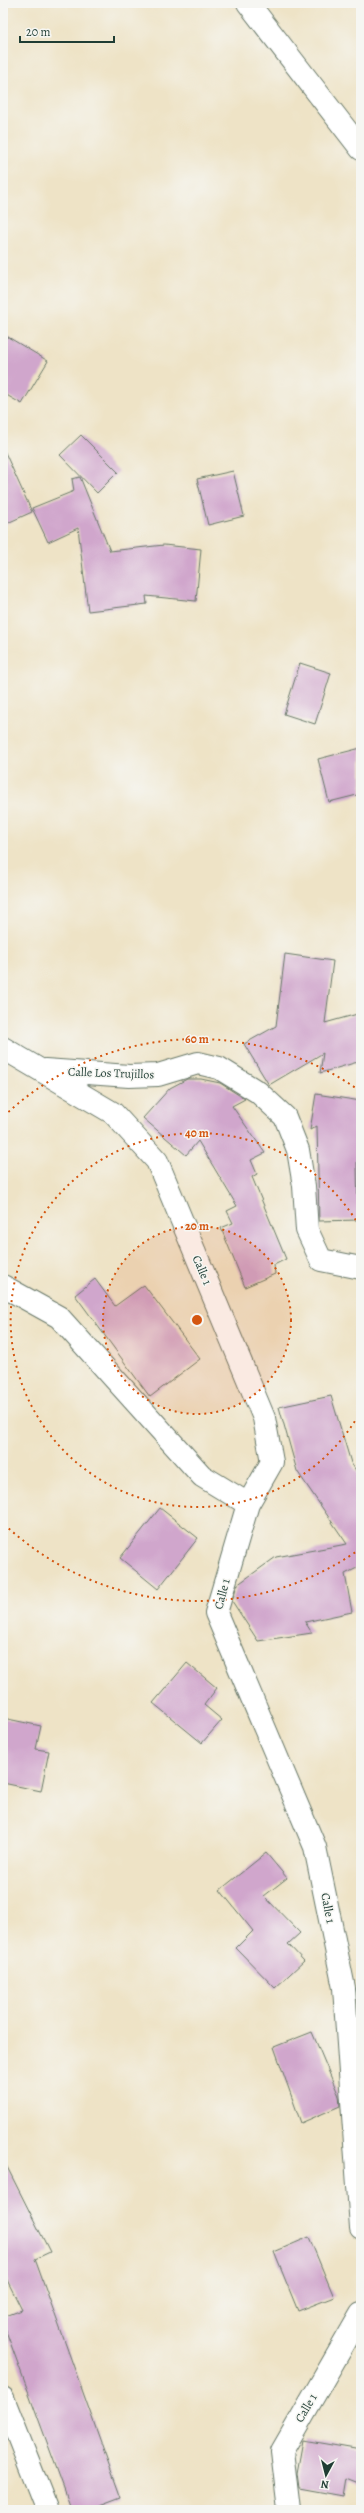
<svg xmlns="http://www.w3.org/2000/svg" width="364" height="2513" font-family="Alegreya,serif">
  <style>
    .building { fill: #d0a6cc }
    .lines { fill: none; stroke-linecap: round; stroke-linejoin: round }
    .minor-casing { stroke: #677767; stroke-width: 24 }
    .tertiary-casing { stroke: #677767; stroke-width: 24 }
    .minor { stroke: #fff; stroke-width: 22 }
    .tertiary { stroke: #fff; stroke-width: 22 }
    .ring { fill: none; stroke: #d45610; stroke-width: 2; stroke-dasharray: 2 4 }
    .labels { text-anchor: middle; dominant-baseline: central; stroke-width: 3; stroke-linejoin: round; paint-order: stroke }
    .street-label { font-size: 12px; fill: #1f3d34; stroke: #f6f6f2 }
    .centre { fill: #d45610; stroke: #f6f6f2; stroke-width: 2 }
    .ring-label { font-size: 12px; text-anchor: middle; font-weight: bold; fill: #d45610; stroke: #f6f6f2; stroke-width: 3; stroke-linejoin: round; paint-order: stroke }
  </style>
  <rect width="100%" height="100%" fill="#f6f6f2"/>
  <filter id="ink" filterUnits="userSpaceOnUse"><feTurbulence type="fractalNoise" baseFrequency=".025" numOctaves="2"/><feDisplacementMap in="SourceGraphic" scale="8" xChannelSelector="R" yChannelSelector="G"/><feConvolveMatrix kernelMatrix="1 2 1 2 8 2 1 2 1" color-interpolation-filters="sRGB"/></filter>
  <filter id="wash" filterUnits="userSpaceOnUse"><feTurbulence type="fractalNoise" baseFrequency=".012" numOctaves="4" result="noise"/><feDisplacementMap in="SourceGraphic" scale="16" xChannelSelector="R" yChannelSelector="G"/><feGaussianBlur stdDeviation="0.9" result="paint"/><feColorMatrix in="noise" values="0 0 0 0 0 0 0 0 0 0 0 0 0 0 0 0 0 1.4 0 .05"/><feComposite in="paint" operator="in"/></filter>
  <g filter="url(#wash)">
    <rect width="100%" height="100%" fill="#eee3c6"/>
    <g id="blocks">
      <path class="building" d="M3 334 48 361 22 404 3 393Z
        M81 435 118 472 97 493 60 455Z
        M3 448 32 512 3 525Z
        M233 471 244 516 208 525 197 479Z
        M80 477 110 551 164 545 201 549 196 601 146 596 147 604 88 611 78 528 48 542 32 508 74 491 72 479Z
        M300 663 331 673 315 724 284 714Z
        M361 748V794L329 802 318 759Z
        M285 954 333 961 325 1023 361 1013V1061L320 1073 323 1053 269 1085 244 1044 276 1026Z
        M187 1079H201L220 1083 245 1099 232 1106 265 1153 251 1160 257 1174 252 1177 286 1259 274 1265 275 1274 245 1287 221 1228 233 1223 227 1211 237 1206 198 1141 186 1155 143 1118 170 1088Z
        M316 1094 361 1101V1139L357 1163 358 1220 319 1221 317 1126 310 1130Z
        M95 1279 115 1306 144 1285 200 1359 150 1397 75 1295Z
        M331 1396 351 1463 361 1478V1566L345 1574 352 1612 305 1622 312 1633 258 1641 232 1601 237 1585 276 1557 347 1544 297 1471 279 1407Z
        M160 1508 198 1538 158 1589 120 1558Z
        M187 1663 217 1688 204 1705 222 1720 202 1743 153 1703Z
        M3 1718 41 1726 36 1749 49 1751 41 1791 3 1783Z
        M266 1853 287 1878 264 1896 300 1933 288 1944 304 1961 275 1988 236 1948 253 1931 220 1890Z
        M312 2032 339 2096 340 2106 301 2123 274 2047Z
        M3 2159 50 2252 35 2259 121 2498 89 2510H72L3 2323V2317L22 2310 3 2272Z
        M309 2237 334 2297 298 2311 274 2252Z
        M303 2440 361 2450V2484L346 2478 343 2496 299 2488 297 2473Z"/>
    </g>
  </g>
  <g filter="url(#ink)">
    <use href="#blocks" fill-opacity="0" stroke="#677767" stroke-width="1"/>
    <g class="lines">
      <defs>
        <path id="minor" d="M3 1048 113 1113 157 1161 264 1418 272 1462 248 1504 216 1613 315 1847 344 1988 361 2228
          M45 1070 129 1076 158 1075 198 1063 219 1068 258 1092 285 1117 298 1150 304 1186 307 1230 321 1260 361 1268
          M3 1286 59 1317 202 1476 248 1504
          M3 2398 47 2510
          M289 2510 282 2451 361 2314"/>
        <path id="tertiary" d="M248 3 361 149"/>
      </defs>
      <use href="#minor" class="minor-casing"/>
      <use href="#tertiary" class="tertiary-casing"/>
      <use href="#minor" class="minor"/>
      <use href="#tertiary" class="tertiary"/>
    </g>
  </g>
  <circle cx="197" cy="1320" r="94" fill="#d45610" fill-opacity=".12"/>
  <g class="ring">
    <circle cx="197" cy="1320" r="94"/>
    <path d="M361 1411A187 187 0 1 1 361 1229"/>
    <path d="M360 1549A281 281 0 0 1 4 1524M4 1116A281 281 0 0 1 360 1091"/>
  </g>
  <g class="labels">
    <g class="street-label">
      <text transform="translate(111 1073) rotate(2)">Calle Los Trujillos</text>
      <text transform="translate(202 1270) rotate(67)">Calle 1</text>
      <text transform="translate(222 1594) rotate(-75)">Calle 1</text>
      <text transform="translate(328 1908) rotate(79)">Calle 1</text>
      <text transform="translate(306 2408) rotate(-60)">Calle 1</text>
    </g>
  </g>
  <circle cx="197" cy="1320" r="6" class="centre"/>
  <g class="ring-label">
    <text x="197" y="1043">60 m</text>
    <text x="197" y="1137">40 m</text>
    <text x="197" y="1230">20 m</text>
  </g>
  <rect width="364" height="2513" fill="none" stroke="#f6f6f2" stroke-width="16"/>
  <g transform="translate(326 2475) rotate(187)" stroke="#f6f6f2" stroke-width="3" paint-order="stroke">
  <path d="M0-3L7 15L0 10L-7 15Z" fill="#1f3d34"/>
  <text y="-6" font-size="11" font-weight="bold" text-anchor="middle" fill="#1f3d34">N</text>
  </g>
  <path d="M20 36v6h94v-6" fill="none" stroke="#1f3d34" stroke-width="2"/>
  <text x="26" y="36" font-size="12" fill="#1f3d34" stroke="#f6f6f2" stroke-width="3" paint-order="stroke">20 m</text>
</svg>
